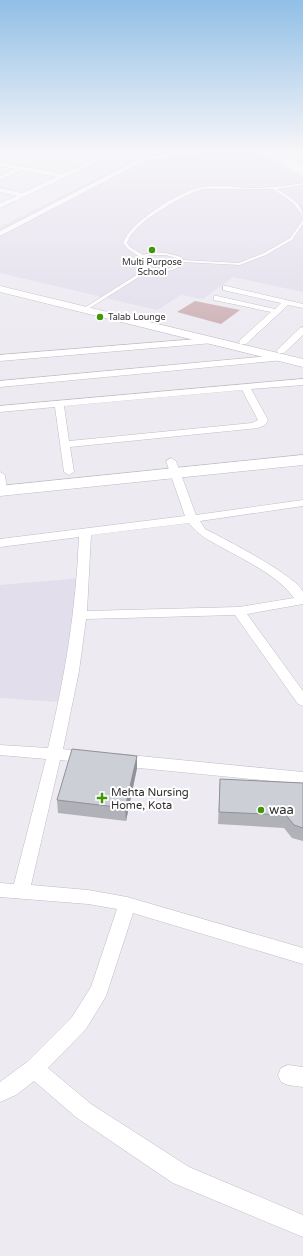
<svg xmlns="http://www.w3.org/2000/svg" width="303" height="1256" font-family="'Varela Round',sans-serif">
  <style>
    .built { fill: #e3deec }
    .green { fill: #cfb4b8 }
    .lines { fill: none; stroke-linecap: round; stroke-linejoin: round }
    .lane-casing { stroke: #bfbdc4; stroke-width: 1 }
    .street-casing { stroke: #bfbdc4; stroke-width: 1 }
    .secondary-casing { stroke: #bfbdc4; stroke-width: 1 }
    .lane { fill: #fff; fill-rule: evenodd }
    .street { fill: #fff; fill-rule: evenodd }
    .secondary { fill: #fff; fill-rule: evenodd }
    .secondary-bridge-casing { stroke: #bfbdc4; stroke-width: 10; stroke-linecap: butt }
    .secondary-bridge { stroke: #fff; stroke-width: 10 }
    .wall { fill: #b0b2b8 }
    .shaded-wall { fill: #909196 }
    .building { fill: #cdcfd6; stroke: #909196 }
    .poi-dot { fill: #429707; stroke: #fff; stroke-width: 1.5 }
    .labels { text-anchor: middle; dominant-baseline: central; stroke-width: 4; stroke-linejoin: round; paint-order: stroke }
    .far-poi-label { font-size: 9px; fill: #2f2e31; stroke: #fff }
    .poi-label { font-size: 11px; fill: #2f2e31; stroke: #fff; text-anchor: start }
    .near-poi-label { font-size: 13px; fill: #2f2e31; stroke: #fff; text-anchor: start }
  </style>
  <rect width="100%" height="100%" fill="#edeaf2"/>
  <path class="built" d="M162 152H255L303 177V292L233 277 203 299 181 295 157 310 0 273V227L145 154Z
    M81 578 59 702 0 698V585Z"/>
  <path class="green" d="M195 301 240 310 221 324 177 312Z"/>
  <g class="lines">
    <defs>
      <path id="lane" d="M303 183V185L277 189C286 195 303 203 303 216L293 203 273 189H202L185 196 172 203 147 219 137 228 130 236 127 243 130 247 143 255C156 250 168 253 181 257L183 260 239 263 264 253 290 238 303 220V224L292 240 266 255 240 265 183 262C177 273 160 272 150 270L85 311 81 310 146 269 140 266 136 262 140 257 128 249 123 243C129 229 140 221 152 212 166 202 184 191 202 187 217 184 235 187 251 188 269 188 286 186 303 183ZM150 255H166L179 259 180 261C173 273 150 270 140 262L143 258Z"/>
      <path id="street" d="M22 152H36L90 161 109 152H117L94 164 0 208V203L17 196 0 192V188L22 193 57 177 22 170 0 180V176L15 169 0 166V162L63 174 85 164Z
        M182 152H200L197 154 146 160 0 236V231L143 157Z
        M278 152H293L269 157 266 155Z
        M223 286H226L303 304V308L288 305 246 344H240L239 342 240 340 271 312 214 300V296H217L275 309 281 303 223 290Z
        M303 327V335L284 353H278L277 351 278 349 300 328Z
        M210 338 214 341 213 343 0 361V355Z
        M281 355 284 356 285 358 284 360 0 387V381Z
        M303 379V385L251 389 268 420 265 425 258 428 70 447 74 472 69 475 64 472 55 407 0 412V406ZM242 390 258 420 252 423 69 441 64 406Z
        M171 458 176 461 196 515 303 500V506L200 521 205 529C223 538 297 576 303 592 303 595 303 601 303 604L247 614 303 691V706L298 704 235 615 86 619 79 671 63 749 93 753 95 757 93 761 88 763 60 760 31 885 88 890 127 897 303 948V964L133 913 106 996 86 1029 48 1068 91 1104 189 1167 303 1215V1237L173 1183 77 1118 34 1081 16 1095 0 1102V1082L27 1062 72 1017 91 987 117 909 88 904 0 897V883L14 884 46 759 0 755V745L48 748C65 677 76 610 79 537L0 547V539L185 516 166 461ZM189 523C199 536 209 540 223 548 248 562 277 575 294 598L239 607 87 611 91 535Z
        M0 472 5 475 7 490 2 493H0Z
        M119 754 303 772V784L119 766 114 764 112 760 114 756Z
        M288 1065 303 1067V1087L288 1085 281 1082 278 1075 281 1068Z"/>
      <path id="secondary" d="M0 286 303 359V367L0 292Z
        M303 455V465L0 496V486Z"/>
    </defs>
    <use href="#lane" class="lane-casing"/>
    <use href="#street" class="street-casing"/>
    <use href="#secondary" class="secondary-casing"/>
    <use href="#lane" class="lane"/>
    <use href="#street" class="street"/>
    <use href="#secondary" class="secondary"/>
    <defs>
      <path id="secondary-bridge" d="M270 152 303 169"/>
    </defs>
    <use href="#secondary-bridge" class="secondary-bridge-casing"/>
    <use href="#secondary-bridge" class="secondary-bridge"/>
  </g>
  <path class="wall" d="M137 768 126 821 58 813 57 800Z
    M220 779 303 783V841L292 838 284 828 218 824Z"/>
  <path class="shaded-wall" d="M137 756V768L126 821 125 808Z"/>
  <path class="building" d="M72 749 137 756 125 808 57 800Z
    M220 779 303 783V828L294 825 286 815 219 812Z"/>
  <linearGradient id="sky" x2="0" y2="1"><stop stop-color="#91bfe6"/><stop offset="0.46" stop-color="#f7f6f9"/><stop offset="1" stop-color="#f7f6f9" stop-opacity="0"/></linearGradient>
  <rect width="303" height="328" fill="url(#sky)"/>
  <g class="poi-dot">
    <circle cx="152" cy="250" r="4"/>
    <circle cx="100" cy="317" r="4"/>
    <path d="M100 792h4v4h4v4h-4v4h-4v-4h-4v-4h4z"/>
    <circle cx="261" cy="810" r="4"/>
  </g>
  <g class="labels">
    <g class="far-poi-label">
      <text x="152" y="262">Multi Purpose<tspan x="152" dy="10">School</tspan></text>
      <text x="108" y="317" text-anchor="start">Talab Lounge</text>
    </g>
    <g class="poi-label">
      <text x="111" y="792">Mehta Nursing<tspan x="111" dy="13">Home, Kota</tspan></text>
    </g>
    <g class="near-poi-label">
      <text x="269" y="810">waa</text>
    </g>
  </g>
</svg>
